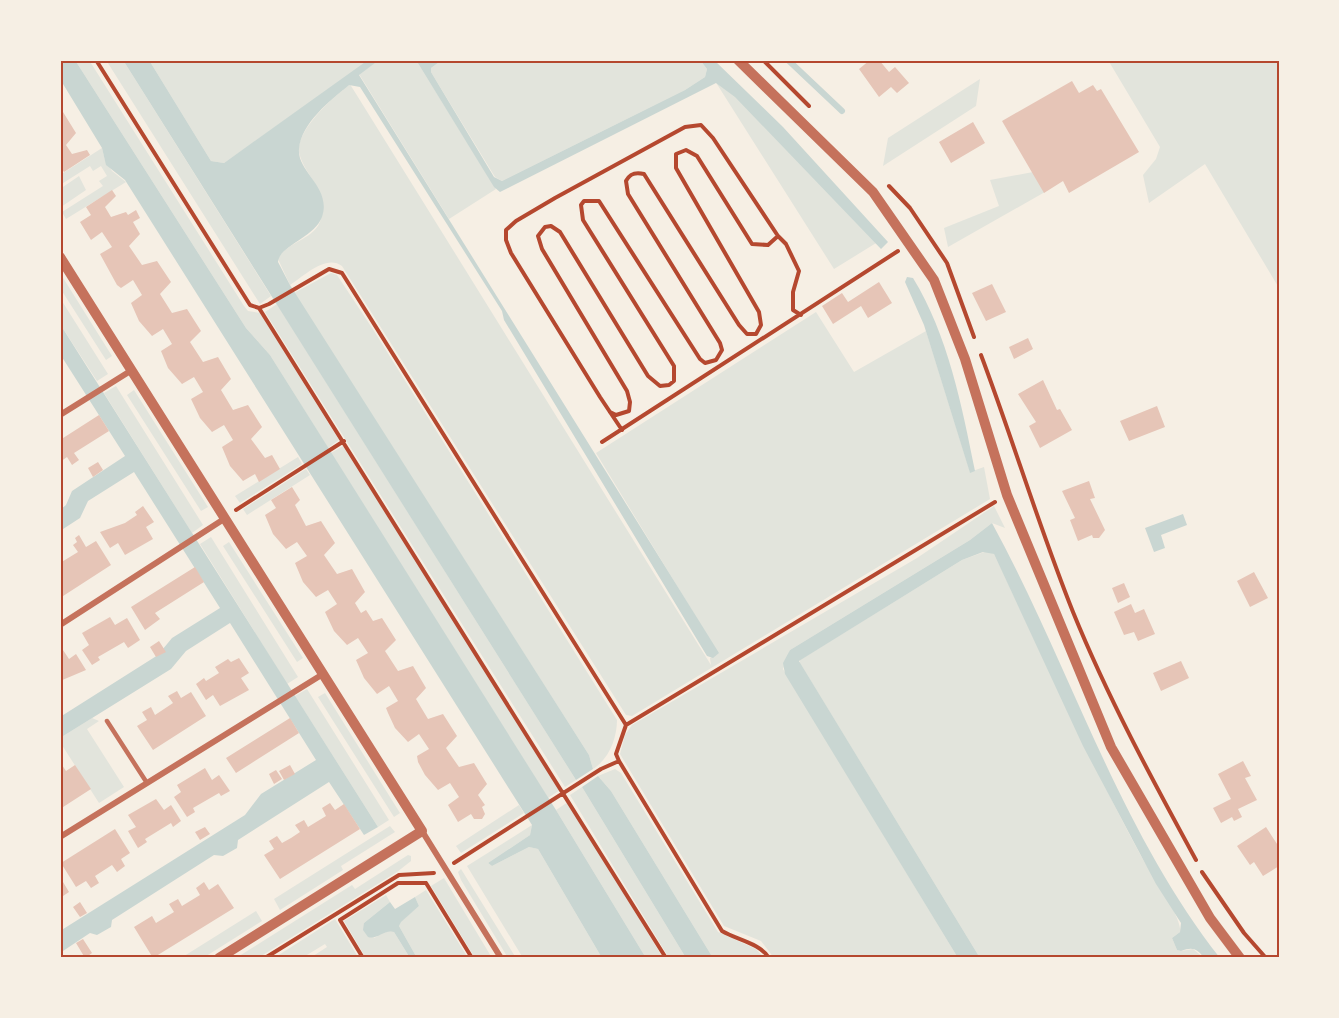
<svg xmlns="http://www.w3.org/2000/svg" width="1339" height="1018" font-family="'PT Serif',serif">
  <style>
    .green { fill: #e2e4dc }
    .water { fill: #c9d6d2 }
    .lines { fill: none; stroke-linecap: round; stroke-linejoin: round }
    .stream { stroke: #c9d6d2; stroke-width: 6 }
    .building { fill: #e6c5b7 }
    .path { stroke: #b5482f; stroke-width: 4 }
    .service { stroke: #c5725c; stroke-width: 4.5 }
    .minor { stroke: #c5725c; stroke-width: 6 }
    .tertiary { stroke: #c5725c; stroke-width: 10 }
    .neatline { fill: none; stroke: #b5482f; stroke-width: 2 }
  </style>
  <rect width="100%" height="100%" fill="#f6efe4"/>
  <path class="green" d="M75 60H89L244 306 248 311 260 313 339 440 328 448 270 355 246 328Z
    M106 60H123L271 296 260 304Z
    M149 60H377L348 81 711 665 710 658 718 653 596 453 816 312 854 372 926 331 970 472 984 467 990 499 632 716 626 715 342 266C326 254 304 276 290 285L278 259C287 241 315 240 321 219 329 192 307 178 300 156 292 135 329 101 343 90V79L224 163 211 161Z
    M379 60H416L496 189 449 219 359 74Z
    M442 60H700L707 69 705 77 685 90 502 181 495 177 431 72V68Z
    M1108 60H1279V288L1205 164 1149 203 1143 175 1156 159 1160 147Z
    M721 78 881 240 834 269 715 81Z
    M980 79 976 106 883 166 888 138Z
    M102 148 105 160 112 171 126 182 66 219 62 212 103 186 99 181 107 176 101 166 93 171 90 166 60 185V175Z
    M1033 172 1045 192 948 247 944 228 999 206 990 180Z
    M79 176 86 190 61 207 60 189Z
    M60 273 112 356 106 360 60 288Z
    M331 273 337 275 374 331 617 720C617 738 609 759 593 769L589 755 294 293Z
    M60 298 108 374 97 381 60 324Z
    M277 304 576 780 565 787 265 312Z
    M116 386 203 525 192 533 104 393Z
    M134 390 208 507 201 511 127 395Z
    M343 446 560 790 548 798 331 453Z
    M298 457 302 464 240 503 235 496Z
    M306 469 310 475 247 515 243 509Z
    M994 506 1005 528 992 523 970 540 790 650 783 669 958 958H774L761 941 724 926 620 754 625 735 632 725 917 558Z
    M211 537 298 677 287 684 200 544Z
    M229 542 303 658 297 662 223 546Z
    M987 551 994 554 999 564C1045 663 1090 761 1141 856 1149 871 1183 918 1180 932L1172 938 1177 950 1181 951 1193 949 1204 958H980L800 663V660L962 560Z
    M307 689 389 820 378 827 295 696Z
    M325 693 400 813 394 817 318 697Z
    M92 718 99 721 87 729 124 787 99 803 60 742V738Z
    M615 769 621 773 718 932 756 949 764 958H713L611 791 598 776Z
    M582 787 686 958H669L570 795Z
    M568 802 663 958H646L556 810Z
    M519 805 524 813 461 853 456 846Z
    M532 825 530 835 488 863 492 866 529 847 538 849 602 958H523L467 866Z
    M390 826 395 832 341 866 343 870 280 910 274 899Z
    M408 855 411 856V861L397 872 258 958H236L352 885 355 889Z
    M461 869 516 958H508L461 880 458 872Z
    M444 878 492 958H475L431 886Z
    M426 890 468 958H417L399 926 400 922 419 906 415 897Z
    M386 895 390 902 364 923 374 938 388 931 394 932 410 958H366L344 921Z
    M256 911 262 921 203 958H181Z
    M335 919 358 957 356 958H310L327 947 325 944 302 958H274Z"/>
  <path class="water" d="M60 60H75L246 328 270 355 556 810 646 958H602L538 849 529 847 492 866 488 863 530 835 532 825 125 180 106 165 102 148 60 79Z
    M123 60H149L211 161 224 163 368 60H379L359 75 719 653 713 658 707 656 504 320 502 311 360 87 349 85C331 100 301 123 299 149 297 172 332 187 322 217 314 238 280 245 278 262L290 285 589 755 593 769 576 780Z
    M416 60H442L431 68V72L494 177 502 181 685 90 705 77 707 69 700 60H714L783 127 888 242 881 249 735 97 716 83 500 192 494 187Z
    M907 277 913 278C948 335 962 406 975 471L970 473 924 325 905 282Z
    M60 324 378 827 364 835 329 782 238 840 237 848 223 856 214 855 112 920 111 927 97 935 90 933 60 953V931L245 815 261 794 316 760 230 623 186 651 171 669 60 738V717L158 655 172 638 220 608 134 472 88 501 80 518 60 531V510L66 505 72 491 125 456 60 354Z
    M1183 514 1187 525 1161 535 1165 548 1154 552 1145 528Z
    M992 523C1070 666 1118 828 1220 958H1204C1197 948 1192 947 1181 951L1177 950 1172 938 1180 932 1181 923 1156 884 1083 746 994 554 983 552 962 560 799 661 980 958H958L785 674 783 663 790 650 970 540Z
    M598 776 611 791 713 958H686L582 787Z
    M415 897 419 906 401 922 399 926 417 958H410L394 932C384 929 378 940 368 937L363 930 364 923 390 902 395 909Z"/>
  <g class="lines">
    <path class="stream" d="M788 60 842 111"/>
  </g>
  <path class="building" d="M870 60H879L889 72 895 67 909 83 897 93 891 87 879 97 859 69Z
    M1072 81 1079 93 1093 85 1097 91 1101 89 1139 152 1069 193 1063 181 1044 193 1002 121Z
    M60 112H63L76 133 66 145 72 154 87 150 90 155 64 172 60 166Z
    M973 122 985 143 951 163 939 142Z
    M112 190 116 196 105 207 111 217 126 212 128 215 136 210 140 218 133 222 140 234 129 246 142 265 157 261 171 282 160 294 172 313 187 309 201 331 190 342 203 362 218 357 231 379 221 390 233 410 248 405 262 427 251 439 265 458 272 455 280 469 259 482 255 474 243 481 230 466 222 447 233 440 224 425 212 432 200 418 191 399 203 392 194 377 182 384 168 368 161 351 172 344 163 329 152 336 139 321 131 303 142 295 133 280 121 288 117 285 100 254 112 247 102 232 91 240 80 222 91 215 86 207Z
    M879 282 892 303 868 318 861 306 833 324 822 306 842 293 848 302Z
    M992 284 1006 312 986 321 972 293Z
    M1028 338 1033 349 1014 359 1009 347Z
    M1043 380 1057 410 1060 409 1072 430 1040 448 1029 426 1036 422 1018 394Z
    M1157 406 1165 427 1129 441 1120 421Z
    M99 415 109 431 74 453 79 460 72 465 67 457 60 462V440Z
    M98 462 103 470 93 477 88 468Z
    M1089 481 1095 498 1090 499 1105 530 1099 538H1093L1092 535 1078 541 1070 520 1075 518 1062 491Z
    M292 487 300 500 295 505 306 526 321 521 335 543 324 555 337 574 352 569 365 592 355 603 361 613 366 610 373 621 382 618 396 640 385 651 398 671 413 666 426 688 416 699 428 719 443 714 457 736 446 748 452 757 459 767 474 763 487 784 478 795 485 805 482 807 485 814 482 819H474L471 814 458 822 448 805 459 797 450 783 438 790 425 775 418 762 417 756 429 749 419 734 408 742 395 728 388 713 386 708 398 701 389 686 377 694 364 678 356 660 368 653 358 638 347 645 334 631 325 612 337 604 328 590 316 597 303 582 295 563 307 556 297 542 286 549 273 534 265 515 276 508 271 500Z
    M143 506 154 522 146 527 153 539 125 555 118 543 110 548 100 532 125 523 137 515 135 512Z
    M79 535 86 547 96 541 111 565 60 598V563L78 552 73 545 77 542 75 538Z
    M195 567 204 582 155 613 160 619 145 630 131 607Z
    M1254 572 1268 598 1250 607 1237 581Z
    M1124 583 1130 597 1118 603 1112 588Z
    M1131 604 1135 613 1144 609 1155 634 1138 641 1134 632 1124 635 1114 612Z
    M110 617 115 625 127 618 140 640 128 648 124 642 98 657 100 660 92 665 82 650 89 645 82 633Z
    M159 641 166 652 156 657 150 647Z
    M61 647 69 659 76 654 86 670 60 681Z
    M239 658 249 673 241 678 249 690 220 706 213 695 206 700 196 684 204 678 206 681 219 673 215 667 228 659 231 662Z
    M1181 661 1189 678 1161 691 1153 673Z
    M177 691 181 698 191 692 206 716 153 750 137 726 147 720 142 712 151 707 155 715 173 703 168 696Z
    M290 718 299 733 236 773 226 758Z
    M1243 761 1251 776 1245 778 1257 800 1238 809 1242 817 1234 821 1232 817 1221 823 1213 808 1231 799 1218 774Z
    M60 762 66 771 75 765 91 789 60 809Z
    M290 765 295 774 284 780 279 771Z
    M205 768 212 780 219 775 230 791 221 796 219 793 193 808 195 812 187 817 174 797 181 792 177 785Z
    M276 770 282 779 274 784 269 774Z
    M156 799 164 810 171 805 181 821 173 827 171 823 145 839 147 842 138 848 128 831 136 827 128 815Z
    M330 803 335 810 344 804 360 829 280 879 264 855 274 849 269 841 277 836 282 843 291 838 300 832 295 825 304 820 308 827 326 816 322 808Z
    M205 827 210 834 200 840 195 832Z
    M1266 827 1279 847V866L1263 876 1254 862 1250 865 1237 846Z
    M115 829 130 853 121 859 125 866 117 872 112 865 95 876 99 883 91 888 86 881 76 887 61 863Z
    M60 877 69 892 60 898Z
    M204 882 209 890 218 884 234 908 153 958 134 927 152 916 156 923 174 912 169 904 178 899 182 906 200 895 196 888Z
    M80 902 87 913 80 917 73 907Z
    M83 939 92 953 85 958 76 943Z"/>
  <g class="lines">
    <path class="path" d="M96 60 250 305 259 308 269 304 329 269 342 273 626 725
      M763 60 809 106
      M889 186 910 208 947 263 974 337
      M778 236 786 244 799 271 793 292V310L801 315
      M259 308 666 958
      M981 355C1013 440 1039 527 1073 612 1108 698 1152 779 1196 860
      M610 412 616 415 629 411 630 402 627 391 542 249 538 236 545 227 551 226 560 232 648 376 660 386 669 385 674 381V366L583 220 581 205 584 201H599L700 359 705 363 716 360 722 350 720 343 628 194 626 181C630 173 636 172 644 174L739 325 747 334H756L761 325 759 312 676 168V154L686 150 697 156 752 244 768 245 778 236 713 138 701 125 685 127 555 198 516 221 506 230V240L511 253 600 397 622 430
      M602 442 898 251
      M236 510 344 441
      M454 863 601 769 619 761
      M1202 872 1244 933 1266 958
      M426 883 472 958
      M265 958 399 875 434 873
      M363 958 340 920 398 883H426
      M769 958C760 943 737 940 722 931L619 761 616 754 626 725 995 502"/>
    <path class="service" d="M107 721 147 783"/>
    <path class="minor" d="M60 415 132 370
      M60 625 224 519
      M422 831 501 958
      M60 837 323 674"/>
    <path class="tertiary" d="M738 60 873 192 934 280 965 359 1007 495 1111 747 1210 918 1240 958
      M60 257 422 831 219 958"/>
  </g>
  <rect width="1339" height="1018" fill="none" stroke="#f6efe4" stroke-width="123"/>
  <rect x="62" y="62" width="1216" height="894" class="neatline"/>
</svg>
